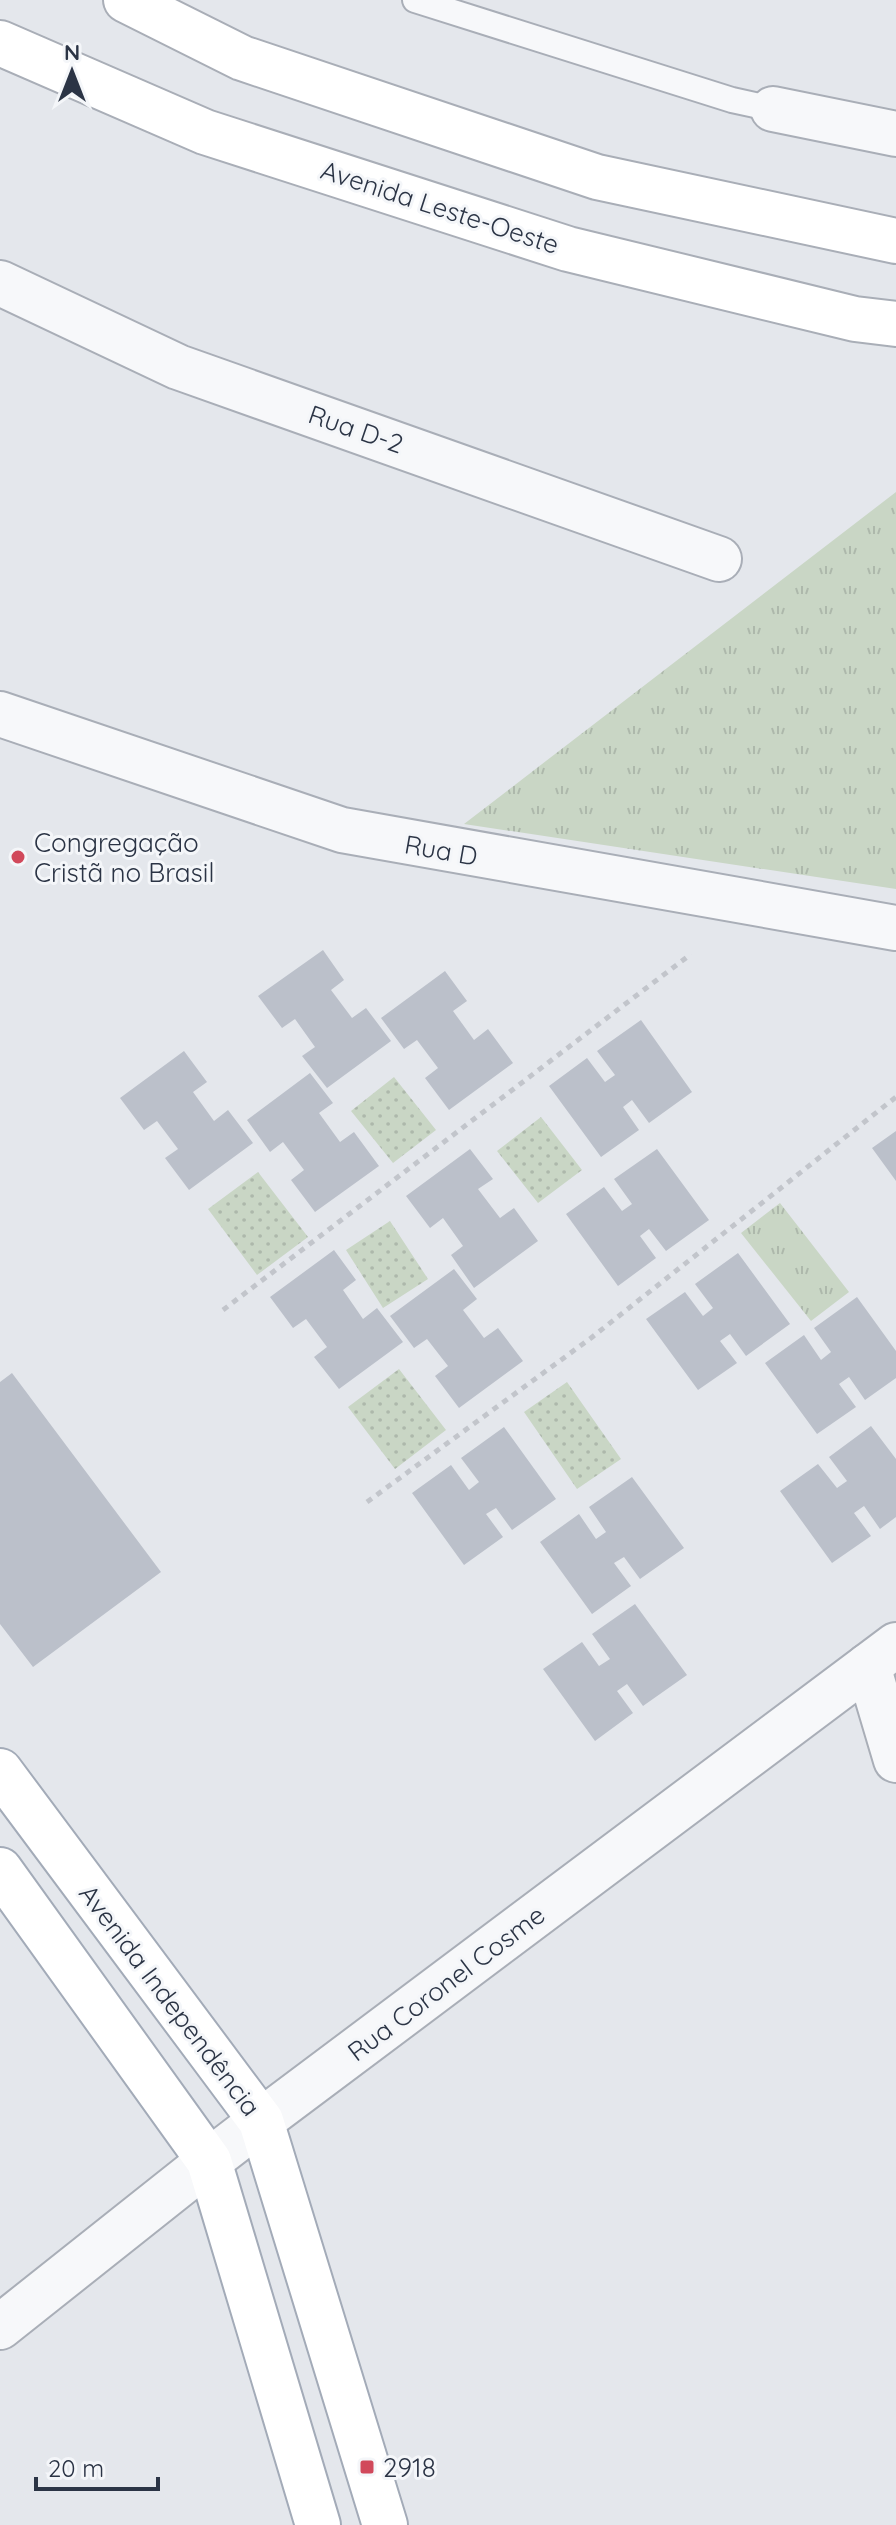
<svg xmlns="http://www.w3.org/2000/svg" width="896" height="2525" font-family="Quicksand,sans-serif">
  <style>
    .grass { fill: url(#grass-tufts) }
    .garden { fill: url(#garden-dots) }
    .building { fill: #bbc0ca }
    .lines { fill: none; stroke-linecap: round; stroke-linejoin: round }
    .service-casing { stroke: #a9aeb7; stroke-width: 28 }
    .minor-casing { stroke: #a9aeb7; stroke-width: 48 }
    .tertiary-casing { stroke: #a9aeb7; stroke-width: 48 }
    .secondary-casing { stroke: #a9aeb7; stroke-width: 48 }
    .primary-casing { stroke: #a3abb8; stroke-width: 48 }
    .path { stroke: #c2c5cb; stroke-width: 5; stroke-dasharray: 6 6; stroke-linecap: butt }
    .service { stroke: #f7f8fa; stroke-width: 24 }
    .minor { stroke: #f7f8fa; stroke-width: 44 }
    .tertiary { stroke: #f7f8fa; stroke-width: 44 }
    .secondary { stroke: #fff; stroke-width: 44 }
    .primary { stroke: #fff; stroke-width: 44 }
    .poi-dot { fill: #d1495b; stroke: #f4f6f9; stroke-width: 3 }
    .labels { text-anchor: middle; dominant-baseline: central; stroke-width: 6; stroke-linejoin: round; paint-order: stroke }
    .street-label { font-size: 26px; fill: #2b3445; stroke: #f4f6f9 }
    .poi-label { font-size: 26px; fill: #2b3445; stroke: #f4f6f9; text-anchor: start }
  </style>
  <defs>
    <pattern id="grass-tufts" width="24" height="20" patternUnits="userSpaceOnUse" patternTransform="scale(2)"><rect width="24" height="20" fill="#c9d6c5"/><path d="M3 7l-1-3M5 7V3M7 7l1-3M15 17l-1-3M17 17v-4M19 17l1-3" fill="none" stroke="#adb8ab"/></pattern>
    <pattern id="garden-dots" width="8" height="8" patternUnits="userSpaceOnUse" patternTransform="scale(2)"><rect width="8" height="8" fill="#c9d6c5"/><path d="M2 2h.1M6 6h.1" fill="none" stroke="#adb8ab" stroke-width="1.8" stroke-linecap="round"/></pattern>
  </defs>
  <rect width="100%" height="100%" fill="#e4e7ec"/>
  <path class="grass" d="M896 492V889L464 824Z
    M780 1203 849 1292 811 1321 741 1233Z"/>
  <path class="garden" d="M394 1077 436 1130 393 1163 351 1111Z
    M541 1117 582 1170 538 1203 497 1151Z
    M258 1172 308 1237 257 1275 208 1209Z
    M390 1221 428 1279 383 1308 346 1250Z
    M399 1369 446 1430 395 1469 348 1407Z
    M567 1382 621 1459 577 1489 524 1412Z"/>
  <path class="building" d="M323 950 344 980 331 990 352 1018 366 1008 391 1041 327 1088 302 1056 315 1047 295 1019 282 1028 258 996Z
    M445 971 467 1001 453 1011 474 1040 488 1029 513 1063 449 1110 425 1078 438 1068 417 1040 404 1049 381 1018Z
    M641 1020 692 1092 649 1123 632 1100 623 1107 639 1130 601 1157 549 1086 587 1058 605 1082 615 1075 597 1051Z
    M184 1051 207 1082 193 1092 214 1121 228 1110 253 1143 189 1190 165 1158 178 1149 157 1121 144 1130 120 1098Z
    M310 1073 333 1103 319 1113 340 1142 354 1132 379 1166 315 1212 291 1180 304 1170 283 1142 270 1152 247 1120Z
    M896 1131V1181L872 1148Z
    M470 1149 493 1179 478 1189 500 1218 514 1208 538 1241 474 1288 451 1255 463 1246 443 1218 430 1228 406 1196Z
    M657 1149 709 1220 666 1251 649 1229 640 1236 656 1258 618 1286 566 1214 604 1187 622 1211 632 1204 614 1179Z
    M334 1250 356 1280 343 1290 363 1319 377 1308 403 1342 339 1389 314 1357 327 1347 306 1319 293 1328 270 1297Z
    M738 1253 790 1324 746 1356 730 1334 720 1341 737 1363 698 1390 646 1319 685 1292 703 1316 713 1308 695 1284Z
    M454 1269 477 1299 463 1310 484 1338 498 1328 523 1361 459 1408 435 1376 448 1366 427 1339 414 1348 390 1316Z
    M857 1297 896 1351V1378L865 1400 849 1377 839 1384 856 1407 817 1434 765 1363 804 1335 821 1360 831 1352 814 1328Z
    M12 1373 161 1572 33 1667 0 1624V1382Z
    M871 1426 896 1459V1517L880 1529 864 1506 854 1513 871 1536 832 1563 780 1491 818 1464 837 1488 847 1481 829 1457Z
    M504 1427 556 1499 512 1530 496 1508 486 1514 503 1537 464 1565 412 1493 451 1465 469 1490 479 1482 461 1458Z
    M632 1477 684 1548 640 1579 624 1557 614 1563 631 1586 592 1614 540 1542 579 1514 596 1539 606 1532 589 1507Z
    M635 1604 687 1675 643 1706 627 1684 617 1691 633 1713 595 1741 543 1669 582 1642 599 1666 610 1659 592 1634Z"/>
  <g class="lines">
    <defs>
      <path id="service" d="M415 0 732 100 773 109"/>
      <path id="minor" d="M773 109 896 134
        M0 283 178 367 719 559
        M0 714 342 830 896 928
        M868 1666 896 1760
        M209 2161 261 2121"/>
      <path id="tertiary" d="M261 2121 896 1645
        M0 2327 209 2161"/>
      <path id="secondary" d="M126 0 242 58 597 177 896 241
        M0 43 205 132 568 249 855 319 896 324"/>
      <path id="primary" d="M0 1771 261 2121 385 2525
        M0 1870 209 2161 318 2525"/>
    </defs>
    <use href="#service" class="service-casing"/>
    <use href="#minor" class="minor-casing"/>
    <use href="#tertiary" class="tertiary-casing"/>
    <use href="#secondary" class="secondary-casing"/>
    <use href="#primary" class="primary-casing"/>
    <path class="path" d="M223 1310 691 954
      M367 1502 591 1338 896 1097"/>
    <use href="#service" class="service"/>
    <use href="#minor" class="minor"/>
    <use href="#tertiary" class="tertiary"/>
    <use href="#secondary" class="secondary"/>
    <use href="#primary" class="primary"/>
  </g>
  <g class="poi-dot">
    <circle cx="18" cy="857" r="8"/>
    <rect x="359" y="2459" width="16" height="16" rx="4"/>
  </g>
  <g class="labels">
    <g class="street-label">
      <text transform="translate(440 207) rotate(18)">Avenida Leste-Oeste</text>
      <text transform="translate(356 429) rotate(19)">Rua D-2</text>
      <text transform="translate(441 850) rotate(10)">Rua D</text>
      <text transform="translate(446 1983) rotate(-37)">Rua Coronel Cosme</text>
      <text transform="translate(170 2000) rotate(53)">Avenida Independência</text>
    </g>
    <g class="poi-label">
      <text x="34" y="842">Congregação<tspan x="34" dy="30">Cristã no Brasil</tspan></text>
      <text x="383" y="2467">2918</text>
    </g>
  </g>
  <g transform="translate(72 72)" stroke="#f4f6f9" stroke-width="6" paint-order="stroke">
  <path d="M0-6L14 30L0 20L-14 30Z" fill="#2b3445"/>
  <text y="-12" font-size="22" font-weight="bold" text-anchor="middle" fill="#2b3445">N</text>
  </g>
  <path d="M36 2477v12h122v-12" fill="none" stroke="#2b3445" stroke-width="4"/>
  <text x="48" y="2477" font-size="24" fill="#2b3445" stroke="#f4f6f9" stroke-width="6" paint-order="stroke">20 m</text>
</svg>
